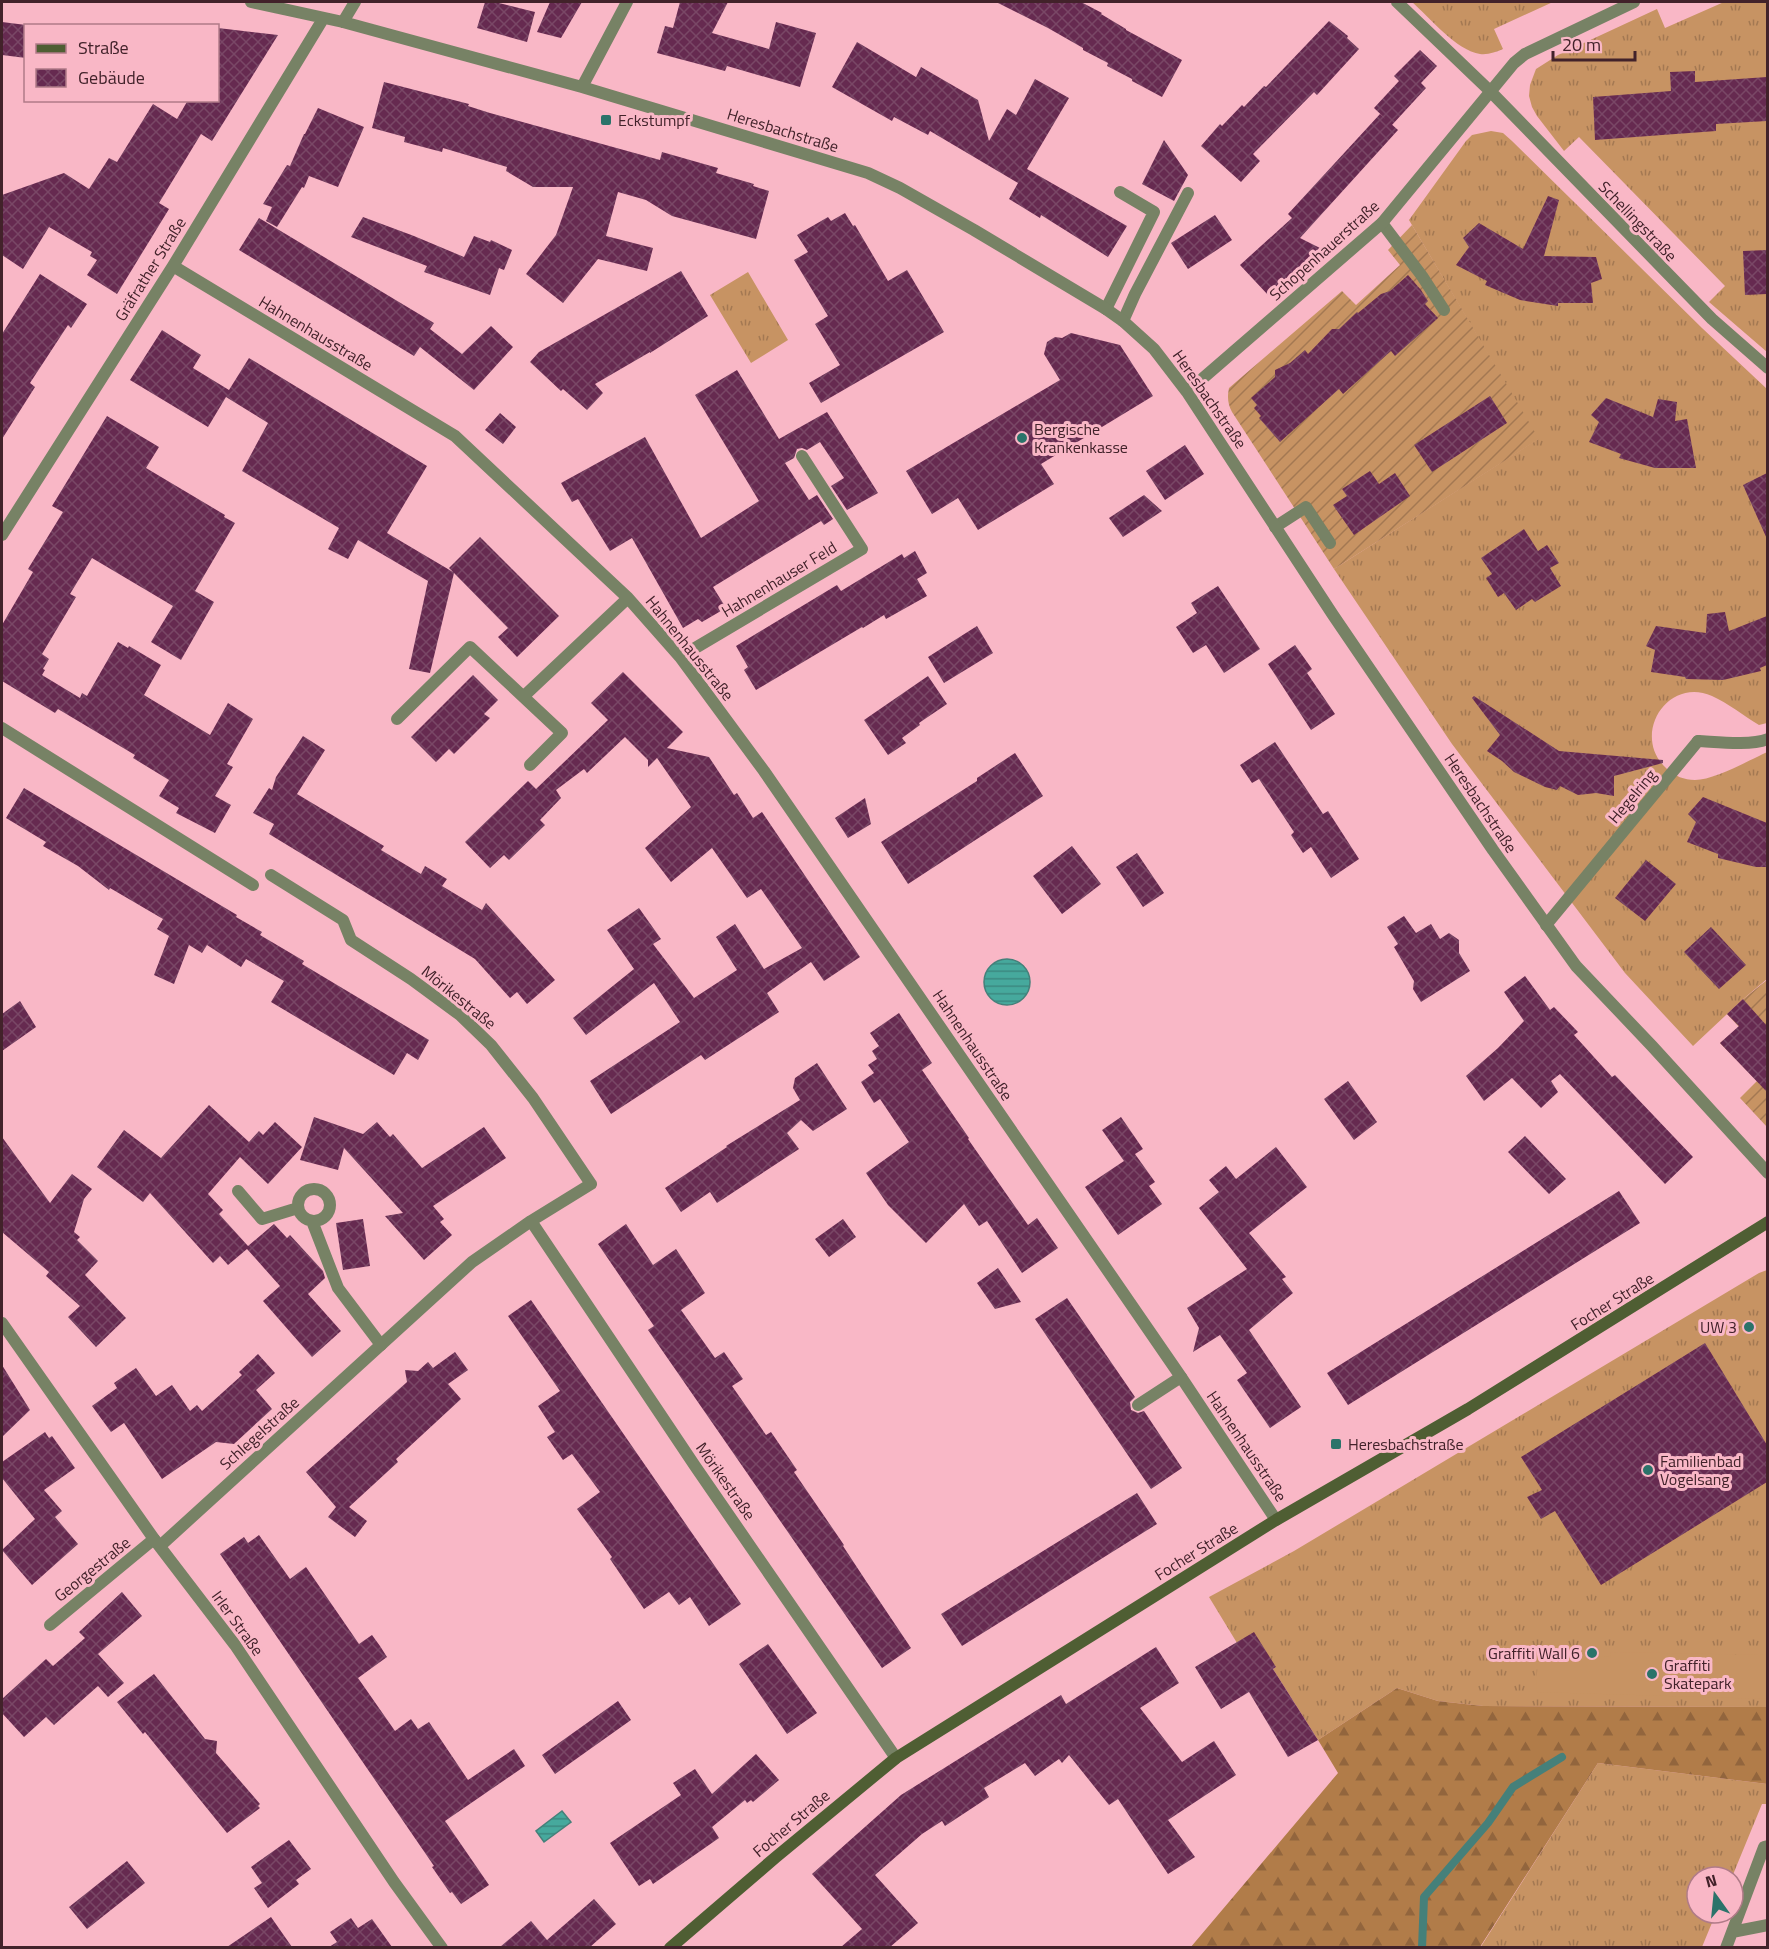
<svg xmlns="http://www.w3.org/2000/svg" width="1769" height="1949" font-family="'Titillium Web',sans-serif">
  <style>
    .grass { fill: url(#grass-tufts) }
    .forest { fill: url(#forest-firs) }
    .garden { fill: url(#garden-furrows) }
    .pitch { fill: #c79363 }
    .water { fill: url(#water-rules); stroke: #45807a; stroke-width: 1.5 }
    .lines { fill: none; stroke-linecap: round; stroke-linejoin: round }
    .stream { stroke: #45807a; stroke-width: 8 }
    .building { fill: url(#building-cross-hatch) }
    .service { stroke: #778265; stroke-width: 12 }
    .minor { stroke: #778265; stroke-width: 12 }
    .secondary { stroke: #4f5e33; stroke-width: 12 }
    .poi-dot { fill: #2b736a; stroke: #f9b7c6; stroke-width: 2 }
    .labels { text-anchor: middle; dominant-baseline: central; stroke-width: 6; stroke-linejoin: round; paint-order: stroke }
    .poi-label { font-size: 16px; fill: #42222a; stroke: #f9b7c6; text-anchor: start }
    .street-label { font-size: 16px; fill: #42222a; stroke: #f9b7c6 }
  </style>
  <defs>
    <pattern id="grass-tufts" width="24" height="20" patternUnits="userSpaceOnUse" patternTransform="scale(1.5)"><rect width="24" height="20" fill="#c79363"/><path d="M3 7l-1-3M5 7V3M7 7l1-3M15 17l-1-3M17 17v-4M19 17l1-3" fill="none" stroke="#a37852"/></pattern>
    <pattern id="forest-firs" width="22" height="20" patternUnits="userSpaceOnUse" patternTransform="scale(1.5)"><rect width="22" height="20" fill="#b17c49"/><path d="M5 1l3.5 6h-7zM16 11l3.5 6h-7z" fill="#92653d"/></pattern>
    <pattern id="garden-furrows" width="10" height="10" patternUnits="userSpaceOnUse" patternTransform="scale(1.5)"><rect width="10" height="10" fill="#c79363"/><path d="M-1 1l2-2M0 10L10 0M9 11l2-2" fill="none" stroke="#a37852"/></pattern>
    <pattern id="water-rules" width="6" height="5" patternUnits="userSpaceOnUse" patternTransform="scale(1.5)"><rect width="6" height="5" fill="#46a99d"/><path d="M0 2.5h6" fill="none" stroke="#3c8980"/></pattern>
    <pattern id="building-cross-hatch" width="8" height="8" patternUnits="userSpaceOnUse" patternTransform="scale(1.5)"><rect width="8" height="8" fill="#662a50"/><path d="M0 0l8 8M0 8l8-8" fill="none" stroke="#794766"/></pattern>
  </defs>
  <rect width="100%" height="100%" fill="#f9b7c6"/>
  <path class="grass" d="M1412 2H1553L1494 29 1503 49C1496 52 1488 55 1480 54 1457 51 1429 17 1412 2Z
    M1724 2H1767V352L1709 302 1725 286 1579 137 1564 151 1537 116 1532 107 1529 96 1530 85 1536 69 1558 55 1657 9 1665 28Z
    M1491 131 1503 133 1512 141 1702 328 1767 389V723L1759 725C1744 716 1728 703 1712 696 1667 676 1630 736 1667 769 1675 776 1684 780 1695 780 1714 780 1750 760 1767 752V979L1742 1000 1693 1046 1625 973 1452 744 1334 569 1538 439 1409 220 1466 141 1472 135Z
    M748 272 788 340 751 363 710 295Z
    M1767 1270V1707L1483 1706 1438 1701 1397 1688 1318 1740 1273 1669 1276 1667 1237 1643 1209 1597 1294 1551 1759 1273Z
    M1598 1763 1767 1784V1804H1762L1732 1877H1697V1913H1716L1702 1947 1480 1948Z"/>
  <path class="forest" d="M1397 1688 1438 1701 1483 1706 1767 1707V1784L1598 1763 1480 1947 1190 1948 1338 1773 1318 1740Z"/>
  <path class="garden" d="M1412 225 1539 439 1334 569 1232 412C1228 404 1227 398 1229 388L1342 291 1356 305 1400 265 1388 250Z
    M1767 980V1127L1740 1098 1757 1081 1720 1043 1739 1027 1727 1014 1742 1000Z"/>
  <path class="pitch" d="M1611 1652 1767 1655V1699L1536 1692 1538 1654 1610 1657Z"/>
  <path class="water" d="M984 982a23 23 0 1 1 46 0a23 23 0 1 1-46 0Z
    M562 1811 571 1822 544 1842 536 1831Z"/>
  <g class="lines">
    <path class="stream" d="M1422 1948 1424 1897 1488 1823 1513 1787 1562 1757"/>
  </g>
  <path class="building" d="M485 2H495L535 12 527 42 477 28Z
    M550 2H582L561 38 537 32Z
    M680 2H728L712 33 769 49 776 22 816 33 800 87 727 66 725 71 657 53 665 26 673 28Z
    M996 2H1081L1102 13 1101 14 1126 29V30L1182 60 1162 97 1132 81V79L1107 66 1108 63 1083 50V48L1048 28Z
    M1329 21 1348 36 1347 38 1359 49 1317 95 1314 92 1253 154 1260 161 1241 182 1201 146 1220 124 1222 126 1242 105 1244 107 1264 86 1266 87Z
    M2 22 26 25V58L2 55Z
    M218 28 278 35 212 141 201 134 159 203 169 209 117 294 87 275 97 260 90 256 92 252 49 227 23 269 2 255V195L64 173 89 189 109 158 117 162 153 104 177 119 188 100H218Z
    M857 42 916 77 921 67 978 100 989 141 1007 109 1016 115 1035 79 1069 98 1027 169 1127 226 1108 257 1041 215 1040 218 1009 199 1018 183 930 131 928 135 894 117 892 121 832 87Z
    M1420 50 1437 66 1421 83 1426 88 1392 125 1374 108 1399 81 1394 76Z
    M1695 71V82L1767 77V121L1716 124V131L1595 140 1593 97 1671 91 1670 72Z
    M384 82 469 104 468 106 490 113 660 160 662 152 718 168 716 173 754 184 753 186 769 191 756 239 672 216 646 200 618 192 606 236 653 248 647 271 598 259 563 303 526 274 556 235 573 187H533L506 171 507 167 443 148 442 152 404 142 405 137 372 128Z
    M318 108 364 127 338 187 309 176 304 188 302 187 277 227 266 221 272 207 263 204 287 165 290 166 304 134H305Z
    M1380 114 1398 130 1300 238 1320 248 1268 295 1240 265 1292 218 1288 214Z
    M1164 140 1188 175 1174 201 1142 184Z
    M1548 196 1559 200 1544 256 1596 257 1602 279 1591 283 1593 303H1558V306L1520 300 1485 285 1487 281 1456 265 1469 247 1463 238 1479 223 1523 249Z
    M845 213 853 226 855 225 888 281 907 270 944 332 821 403 809 383 840 365 815 324 828 316 794 260 808 252 797 235 828 217 831 221Z
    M1215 215 1232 240 1188 269 1171 243Z
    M363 217 414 236 464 257 474 236 490 242 491 240 512 250 504 270 499 268 490 295 424 272 427 266 351 237Z
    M259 218 434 323 430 329 462 354 491 326 513 347 474 390 420 347 414 356 239 250Z
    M1767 250V294L1745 295 1743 251Z
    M681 271 708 316 650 353V352L595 384 603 393 587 410 563 389 561 391 530 362 539 352Z
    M40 274 87 304 71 328 68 325 30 383 35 387 2 439V334Z
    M1408 275 1421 290 1428 301 1425 304 1438 318 1395 356 1391 351 1343 394 1339 389 1280 442 1259 418 1261 416 1254 408 1257 405 1251 398 1275 377V370L1290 363 1305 350 1308 354 1332 329H1339L1357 312 1358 313 1381 294 1390 291Z
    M162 330 201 355 193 368 229 390 249 358 427 466 387 533 453 572 449 568 480 537 559 616 517 657 498 637 508 628 454 573 430 673 409 669 428 581 358 540 348 559 328 549 339 528 242 471 268 423 226 397 208 427 130 380Z
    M1071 333 1120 345 1153 396 1041 464 1054 484 978 530 958 498 932 514 906 471 1060 380 1044 354 1047 342 1055 337 1062 338Z
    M737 370 779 439 827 412 878 493 847 510 831 486 844 478 820 442 807 450 802 448 797 449 794 458 785 463 809 500 817 495 833 519 824 525 821 521 713 587 726 608 702 622 698 619 683 628 632 538 610 551 578 499 572 502 561 483 645 437 701 538 759 501 695 395Z
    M1490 396 1507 423 1432 472 1414 445Z
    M1606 398 1653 417 1658 399 1677 402 1675 421 1687 419 1696 468H1655L1619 458 1621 454 1589 442 1599 422 1591 415Z
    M500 413 516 427 503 444 485 430Z
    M107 416 159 447 146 468 225 515 224 517 235 523 195 591 214 602 181 660 151 642 173 606 92 558 70 594 76 597 42 654 49 659 43 669 45 670 42 675 80 698 82 693 87 696 118 642 128 648 129 646 161 665 144 695 210 735 228 703 253 719 227 764 233 767 215 796 231 805 215 833 176 813 179 808 159 796 169 780 133 758 135 755 58 709 55 713 2 681V625L33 572 28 569 63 512 52 506Z
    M1185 445 1204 474 1165 500 1146 471Z
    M1370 471 1379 484 1395 473 1410 496 1354 535 1333 505 1347 496 1342 489Z
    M1767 473V539L1743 485Z
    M1144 495 1162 511 1123 537 1109 518Z
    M1524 529 1538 551 1547 545 1559 563 1550 568 1561 586 1535 602 1532 599 1516 610 1504 593 1498 597 1486 578 1492 574 1481 558Z
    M915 551 927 573 917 579 927 596 886 619 884 615 863 628 862 627 756 690 744 670 748 667 736 646 837 585 841 591 902 554 904 558Z
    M1218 586 1260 649 1224 673 1206 645 1193 653 1176 627 1197 613 1191 603Z
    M1725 612 1729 631 1767 616V665L1760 668 1761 671 1723 680 1686 679 1685 677 1651 672 1655 650 1646 646 1656 626 1706 633 1707 614Z
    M977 626 993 653 944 683 928 657Z
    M1295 645 1312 669 1307 673 1335 714 1311 730 1268 664Z
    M623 672 683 732 667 748 709 757 734 795 737 793 753 818 762 812 860 957 824 981 811 962 767 993 779 1012 705 1060 701 1055 611 1114 590 1081 680 1022 654 983 586 1035 573 1018 634 969 607 930 639 908 661 939 653 944 694 998 737 970 716 937 735 924 764 969 802 948 761 889 747 898 712 848 671 882 645 848 691 807 657 758 648 767V760L625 737 587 773 584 769 556 790 561 798 540 820 545 825 509 860 504 855 490 868 465 842 528 781 536 789 608 720 591 703Z
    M473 675 498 700 484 714 490 718 454 754 449 749 436 762 411 737Z
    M928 676 947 704 919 723 920 725 902 738 906 743 888 755 864 720Z
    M1474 696 1559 751 1663 760V763L1614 776V796L1596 793 1578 795 1560 786 1557 790 1545 787 1514 772 1502 761 1487 751 1500 735 1472 698Z
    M303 736 325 750 297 794 384 846 381 850 421 874 425 866 447 879 442 886 482 910 486 903 555 980 527 1004 517 992 510 998 475 959 269 834 274 824 253 813 269 788 272 790 276 777Z
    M1275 742 1323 814 1328 811 1359 859 1331 878 1311 847 1303 853 1291 835 1294 832 1259 779 1252 783 1240 765Z
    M1015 753 1043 796 908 884 881 842 977 781V778Z
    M24 788 237 915 236 917 262 932 260 935 304 961 302 964 429 1040 418 1060 407 1053 394 1075 271 1002 284 981 246 959 241 967 207 945 202 953 189 945 174 984 154 975 169 936 157 929 163 919 110 888 109 890 78 866 43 846 46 842 6 818Z
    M1703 797 1767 823V867H1756L1718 858V854L1687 842 1696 822 1688 814Z
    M865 798 871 824 848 838 835 818Z
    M1072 846 1101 884 1062 914 1033 876Z
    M1137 853 1164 893 1143 907 1116 867Z
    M1646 860 1676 884 1645 921 1615 898Z
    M1404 916 1416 933 1431 924 1440 939 1449 933 1459 940V953L1470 971 1421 1002 1413 989 1414 981 1394 947 1398 944 1387 927Z
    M1711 927 1746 965 1719 989 1684 952Z
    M1525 976 1550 1010 1554 1007 1578 1032 1574 1035 1612 1077 1615 1075 1693 1157 1665 1184 1560 1074 1551 1081 1558 1092 1541 1108 1512 1078 1484 1101 1466 1076 1498 1048 1524 1021 1504 992Z
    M1743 999 1767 1026V1092L1720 1043 1739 1026 1727 1014Z
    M20 1001 36 1027 2 1051V1014Z
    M899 1013 932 1063 922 1070 969 1138 968 1139 1028 1225 1037 1218 1058 1248 1022 1273 987 1221 979 1226 964 1204 926 1243 888 1205 866 1173 909 1142 880 1099 874 1103 861 1082 874 1073 868 1065 877 1059 872 1051 879 1046 870 1033Z
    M817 1063 847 1109 813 1131 801 1120 787 1133 799 1149 717 1203 710 1192 681 1212 665 1188 727 1147 726 1146 800 1100 793 1088 795 1078Z
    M1348 1081 1377 1122 1354 1140 1324 1099Z
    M209 1105 249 1142 259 1131 263 1135 275 1122 302 1147 268 1184 240 1157 208 1194 223 1210 219 1214 248 1246 274 1224 287 1238 290 1235 323 1271 325 1278 308 1294 341 1331 312 1357 263 1301 280 1286 247 1249 228 1265 220 1256 213 1263 150 1193 143 1202 97 1167 124 1130 161 1158Z
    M314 1117 363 1134 377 1122 390 1137 393 1134 422 1168 484 1127 506 1158 433 1206 444 1219 440 1222 452 1235 424 1260 385 1216 403 1213 344 1148 338 1170 300 1160Z
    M1121 1117 1143 1149 1135 1154 1155 1182 1149 1186 1162 1204 1118 1235 1085 1187 1124 1161 1102 1130Z
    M1525 1136 1566 1179 1549 1194 1508 1152Z
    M2 1137 50 1203 72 1174 92 1189 84 1199 74 1232 80 1237 77 1240 98 1261 85 1275 126 1318 96 1347 68 1317 80 1306 46 1276 49 1272 2 1232Z
    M1276 1147 1307 1187 1249 1233 1286 1277 1282 1279 1293 1293 1249 1330 1301 1407 1270 1428 1237 1380 1247 1373 1220 1335 1193 1352 1199 1328 1187 1308 1247 1269 1199 1208 1219 1192 1209 1180 1226 1166 1236 1179Z
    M1619 1191 1640 1223 1348 1405 1327 1373Z
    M363 1219 370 1266 343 1270 336 1223Z
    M843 1219 856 1237 829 1257 815 1239Z
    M626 1224 653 1265 676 1249 705 1293 681 1310 715 1358 724 1352 743 1379 732 1386 766 1435 771 1432 797 1470 794 1472 844 1545 843 1546 866 1581 911 1648 882 1668 648 1330 654 1326 598 1244Z
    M998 1268 1021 1302 995 1309 977 1283Z
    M1067 1298 1135 1397 1130 1402 1131 1410 1138 1413 1144 1411 1182 1468 1151 1489 1035 1319Z
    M531 1300 741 1604 709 1626 690 1597 679 1605 669 1592 644 1609 610 1559 612 1557 577 1509 600 1492 572 1454 563 1460 547 1437 555 1432 538 1406 560 1391 508 1316Z
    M1705 1343 1767 1445V1482L1601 1585 1555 1511 1541 1519 1527 1497 1542 1490 1521 1457Z
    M455 1352 468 1370 448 1384 461 1399 396 1459 398 1462 349 1507 367 1521 355 1537 328 1517 336 1507 306 1472 407 1382 405 1370 418 1371 428 1362 433 1368Z
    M258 1354 275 1373 256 1390 272 1409 234 1444 216 1442 162 1479 124 1423 111 1432 92 1406 117 1388 114 1383 136 1368 156 1396 172 1385 190 1411 197 1405 202 1411 242 1375 239 1372Z
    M2 1365 30 1410 2 1437Z
    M45 1432 49 1438 52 1436 75 1468 44 1490 62 1511 55 1517 78 1544 32 1585 2 1550 35 1519 2 1478V1462Z
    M1137 1493 1157 1524 962 1646 941 1614Z
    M259 1535 290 1579 306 1567 359 1644 372 1635 380 1646 387 1657 358 1678 395 1731 411 1719 418 1729 429 1722 468 1780 514 1749 525 1766 445 1821 489 1885 461 1904 452 1892 450 1893 432 1867 434 1866 220 1554 244 1537 248 1543Z
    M122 1592 142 1616 98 1654 124 1683 108 1697 98 1686 54 1725 46 1717 24 1737 2 1713V1699L46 1659 53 1666 85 1638 79 1632Z
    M1254 1632 1276 1667 1273 1669 1318 1740 1288 1757 1249 1692 1221 1709 1195 1667Z
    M768 1644 817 1713 787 1734 739 1664Z
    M1156 1647 1179 1683 1140 1708 1182 1762 1214 1741 1236 1775 1168 1820 1195 1857 1168 1874 1118 1799 1109 1805 1069 1755 1062 1763 1059 1759 1035 1776 1025 1763 984 1788 989 1797 945 1826 942 1821 922 1834 875 1875 918 1923 890 1947H841L862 1929 812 1874 901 1795 1061 1695 1066 1704Z
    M154 1674 205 1739 217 1741 216 1753 260 1804 258 1806 260 1808 227 1833 145 1732 143 1734 117 1702Z
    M618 1701 631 1720 555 1774 542 1755Z
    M756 1754 779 1780 753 1802 751 1800 747 1803 745 1800 712 1827 719 1838 653 1884 650 1879 639 1886 610 1843 681 1795 673 1783 695 1769 712 1794Z
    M289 1840 311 1869 296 1880 299 1884 268 1908 254 1888 262 1883 251 1867Z
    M127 1861 145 1883 87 1929 69 1907Z
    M594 1899 616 1924 590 1947H500L531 1921 547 1940Z
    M271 1917 292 1947H227Z
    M351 1918 358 1928 372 1919 392 1947H329L337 1942 330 1932Z"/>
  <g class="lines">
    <path class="service" d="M1382 223 1422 276 1444 310
      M1106 309 1154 212 1120 192
      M1123 321 1135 294 1188 193
      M1275 527 1306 507 1330 543
      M2 728 253 885
      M1546 925 1698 741
      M298 1205a16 16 0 1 1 32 0a16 16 0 1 1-32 0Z
      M238 1191 262 1219 298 1208
      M312 1221 338 1288 381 1345
      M1138 1405 1181 1377
      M50 1625 154 1539
      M1732 1932 1768 1925
      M1726 1948 1764 1847 1768 1846"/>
    <path class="minor" d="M251 2 343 22 582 87 868 173 900 188 974 230 1106 309 1123 321 1154 349 1187 392 1333 615 1493 850 1576 966 1652 1046 1768 1173
      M1397 2 1490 91 1712 319 1768 368
      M343 22 355 2
      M582 87 627 2
      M173 266 455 436 628 598 680 657 764 771 1181 1377 1276 1520
      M1187 392 1382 223 1514 63 1525 54 1634 2
      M2 535 173 266 323 19
      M680 657 862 549 802 456
      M524 696 628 598
      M397 719 470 647 562 733 530 765
      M1698 741C1718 742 1750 746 1768 739
      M531 1221 695 1466 896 1758
      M2 1323 154 1539 235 1645 394 1882 442 1948
      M160 1546 472 1262 531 1221 591 1184 533 1098 491 1045 460 1015 411 979 351 940 343 920 271 875"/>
    <path class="secondary" d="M670 1948 776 1857 896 1758 1276 1520 1468 1409 1768 1222"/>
  </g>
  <g class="poi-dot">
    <rect x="600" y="114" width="12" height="12" rx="3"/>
    <circle cx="1022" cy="438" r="6"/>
    <circle cx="1749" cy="1327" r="6"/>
    <rect x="1330" y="1438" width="12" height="12" rx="3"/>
    <circle cx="1648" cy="1470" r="6"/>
    <circle cx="1592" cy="1653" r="6"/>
    <circle cx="1652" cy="1674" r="6"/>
  </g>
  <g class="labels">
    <g class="poi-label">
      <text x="618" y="120">Eckstumpf</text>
      <text x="1034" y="429">Bergische<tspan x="1034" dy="18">Krankenkasse</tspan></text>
      <text x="1737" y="1327" text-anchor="end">UW 3</text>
      <text x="1348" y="1444">Heresbachstraße</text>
      <text x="1660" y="1461">Familienbad<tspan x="1660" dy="18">Vogelsang</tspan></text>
      <text x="1580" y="1653" text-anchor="end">Graffiti Wall 6</text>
      <text x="1664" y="1665">Graffiti<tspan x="1664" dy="18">Skatepark</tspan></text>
    </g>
    <g class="street-label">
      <text transform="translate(783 130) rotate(17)">Heresbachstraße</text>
      <text transform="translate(1638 221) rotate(46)">Schellingstraße</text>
      <text transform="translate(1324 250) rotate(-42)">Schopenhauerstraße</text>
      <text transform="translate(150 269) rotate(-58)">Gräfrather Straße</text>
      <text transform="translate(316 333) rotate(31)">Hahnenhausstraße</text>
      <text transform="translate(1210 399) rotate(55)">Heresbachstraße</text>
      <text transform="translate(779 579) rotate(-31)">Hahnenhauser Feld</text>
      <text transform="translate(690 648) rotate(51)">Hahnenhausstraße</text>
      <text transform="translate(1632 796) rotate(-50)">Hegelring</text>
      <text transform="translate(1481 803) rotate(56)">Heresbachstraße</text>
      <text transform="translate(459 997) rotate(39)">Mörikestraße</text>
      <text transform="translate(973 1045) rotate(56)">Hahnenhausstraße</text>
      <text transform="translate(1612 1301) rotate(-32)">Focher Straße</text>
      <text transform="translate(259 1433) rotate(-42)">Schlegelstraße</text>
      <text transform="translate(1247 1446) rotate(56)">Hahnenhausstraße</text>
      <text transform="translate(726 1481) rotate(55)">Mörikestraße</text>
      <text transform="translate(1196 1551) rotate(-32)">Focher Straße</text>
      <text transform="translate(92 1569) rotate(-39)">Georgestraße</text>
      <text transform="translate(238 1623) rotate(54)">Irler Straße</text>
      <text transform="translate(791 1823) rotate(-40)">Focher Straße</text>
    </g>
  </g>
  <rect width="1769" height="1949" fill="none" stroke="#42222a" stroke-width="6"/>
  <rect x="24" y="24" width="195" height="78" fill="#f9b7c6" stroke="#b07b88" stroke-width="1.5"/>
  <rect x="36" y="44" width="30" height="9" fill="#4f5e33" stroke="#b07b88" stroke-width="1.5"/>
  <text x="78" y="54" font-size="18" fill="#42222a">Straße</text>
  <rect x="36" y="69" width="30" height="18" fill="url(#building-cross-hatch)" stroke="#b07b88" stroke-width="1.5"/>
  <text x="78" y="84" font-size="18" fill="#42222a">Gebäude</text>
  <g transform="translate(1715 1895) rotate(345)"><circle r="28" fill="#f9b7c6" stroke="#b07b88" stroke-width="1.5"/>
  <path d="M0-4.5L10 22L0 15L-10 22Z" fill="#2b736a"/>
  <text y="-9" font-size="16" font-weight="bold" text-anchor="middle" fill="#42222a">N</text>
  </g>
  <path d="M1553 51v9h82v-9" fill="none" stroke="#42222a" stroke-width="3"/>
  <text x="1562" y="51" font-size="18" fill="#42222a" stroke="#f9b7c6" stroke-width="4.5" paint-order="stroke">20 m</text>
</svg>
